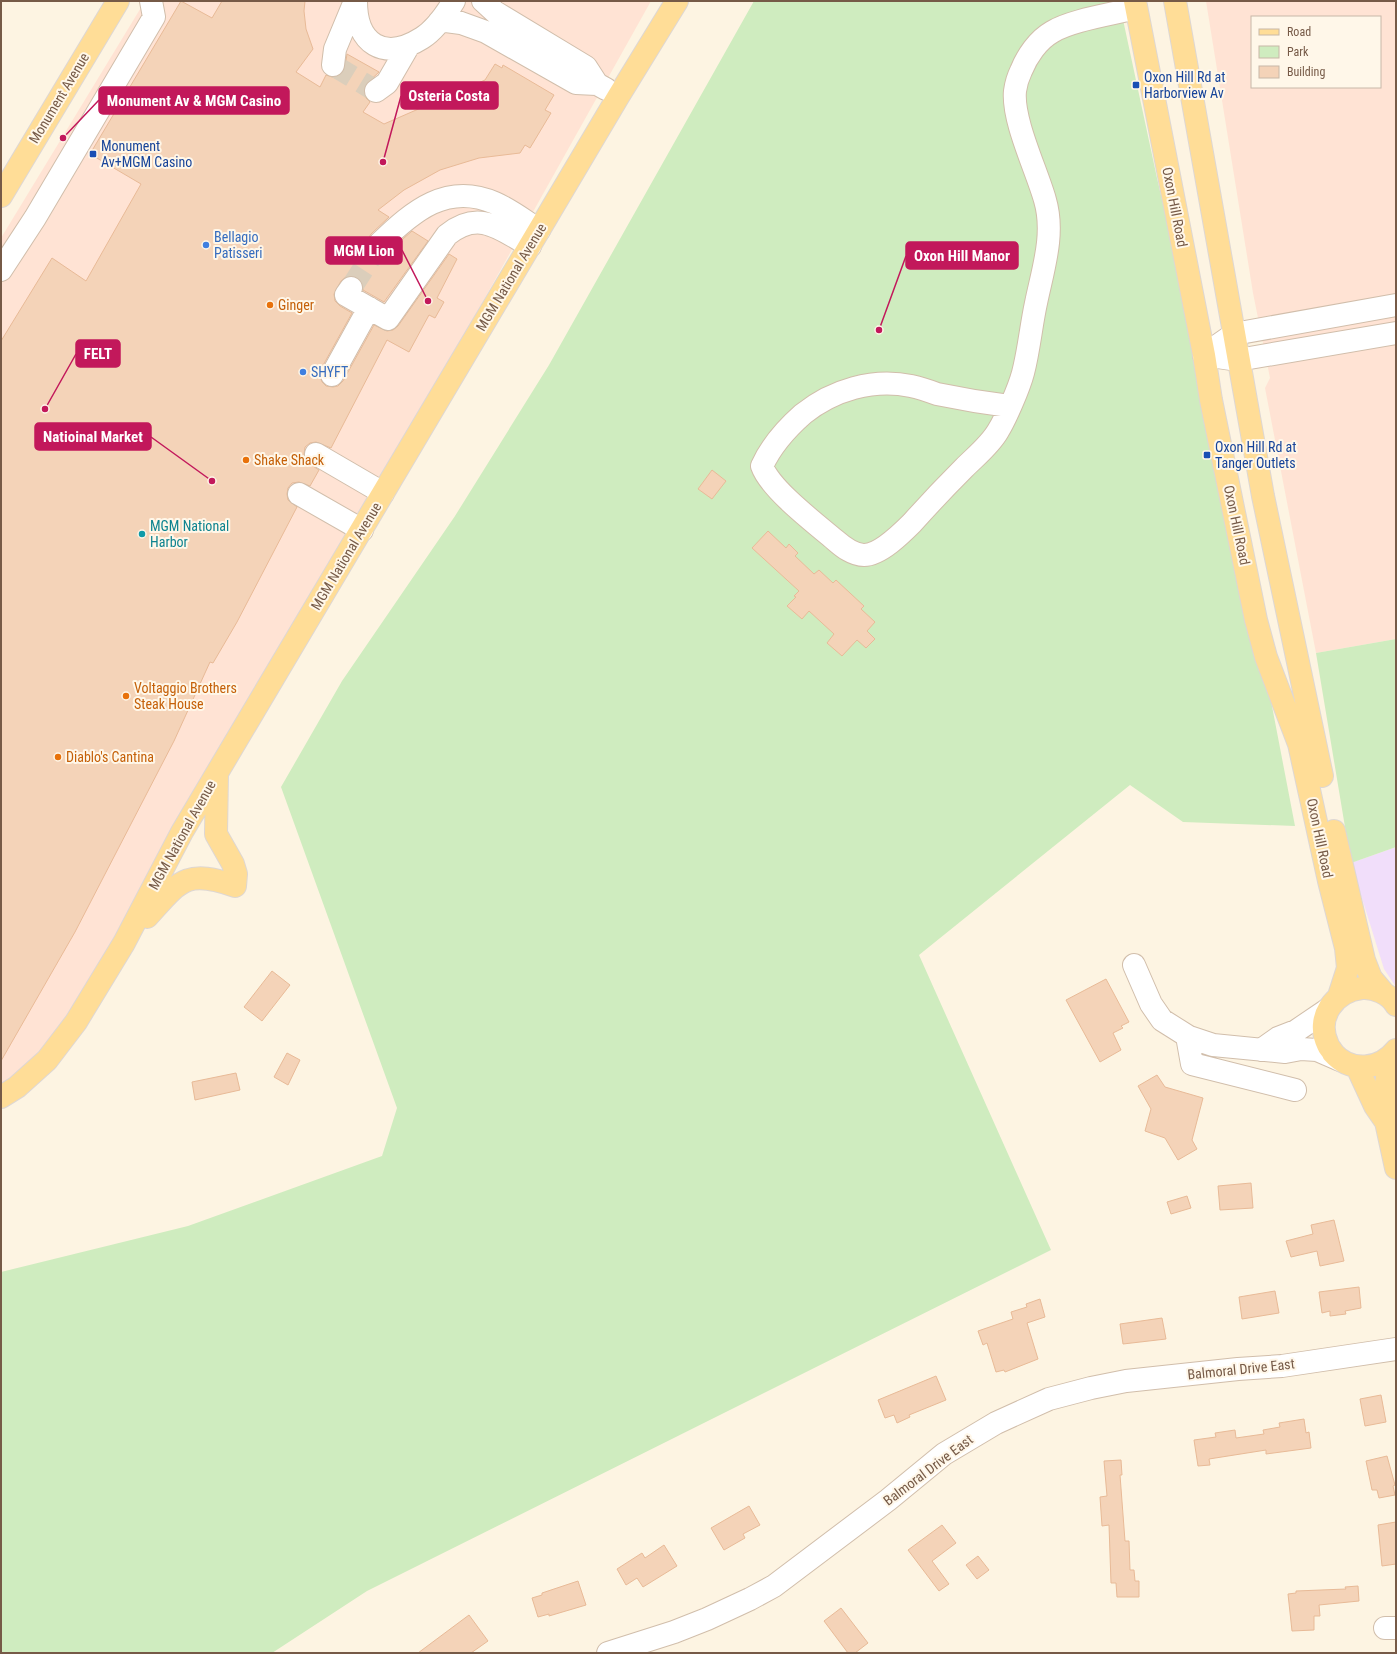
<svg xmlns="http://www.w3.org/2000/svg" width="1397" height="1654" font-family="'Roboto Condensed',sans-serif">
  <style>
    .commercial { fill: #ffe3d4; fill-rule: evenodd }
    .education { fill: #f1defa }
    .green { fill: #cfecbf }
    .building { fill: #f4d3b8; stroke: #e8ba97 }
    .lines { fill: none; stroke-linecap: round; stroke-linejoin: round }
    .minor-tunnel { stroke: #dbcebb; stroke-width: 22; stroke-dasharray: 22 11; stroke-linecap: butt }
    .minor-casing { stroke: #d1beab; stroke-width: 24 }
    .major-casing { stroke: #ded7d3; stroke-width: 24 }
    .minor { stroke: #fff; stroke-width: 22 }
    .major { stroke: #ffdd97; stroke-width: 22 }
    .transit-dot { fill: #1a4fb4; stroke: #fff7e9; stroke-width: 1.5 }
    .shop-dot { fill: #3f7fe0; stroke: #fff7e9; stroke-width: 1.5 }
    .food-dot { fill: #e8710a; stroke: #fff7e9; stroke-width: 1.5 }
    .culture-dot { fill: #0f9aa8; stroke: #fff7e9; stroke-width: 1.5 }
    .labels { text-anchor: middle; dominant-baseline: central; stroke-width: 4; stroke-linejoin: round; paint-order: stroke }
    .transit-label { font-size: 14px; fill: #164399; stroke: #fff7e9; text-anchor: start }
    .street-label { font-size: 14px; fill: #765a47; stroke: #fff7e9 }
    .shop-label { font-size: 14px; fill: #366cbe; stroke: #fff7e9; text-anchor: start }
    .food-label { font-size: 14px; fill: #c56008; stroke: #fff7e9; text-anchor: start }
    .culture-label { font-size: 14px; fill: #0d838f; stroke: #fff7e9; text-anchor: start }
    .leader { fill: none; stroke: #c2185b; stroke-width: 1.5 }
    .callout-dot { fill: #c2185b; stroke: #fff7e9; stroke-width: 1.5 }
    .callout { fill: #c2185b; stroke: #c2185b; stroke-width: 1.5 }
    .callout-label { font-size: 15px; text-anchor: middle; font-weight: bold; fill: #fff }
  </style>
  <rect width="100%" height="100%" fill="#fdf4e2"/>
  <path class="commercial" d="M145 1H651L124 943 47 1060 1 1086V238Z
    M1206 1H1396V639L1316 653 1265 388 1270 378 1253 293ZM1252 17H1380V87H1252Z"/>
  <path class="education" d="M1396 847V987L1384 969 1351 863Z"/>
  <path class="green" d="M754 1H1119L1157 178 1242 550 1295 826 1183 822 1130 785 919 955 1051 1250 367 1591 272 1653H1V1272L188 1226 382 1156 397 1108 281 787 342 681 455 516 549 365Z
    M1396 639V847L1351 863 1316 653Z"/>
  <path class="building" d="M181 1 212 18 222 1H305L304 11 306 29 313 49 296 72 320 87 326 75 332 77H337L343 73 345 67 347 54 379 72 364 86V93L366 98 370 102 363 112 384 124 485 80 495 64 502 68 503 65 554 95 545 110 551 113 530 148 525 145 520 153 479 158 440 170 404 190 378 210 389 217 371 234 368 239V246L371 251 376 255H383L388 252 412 231 428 241 384 302 363 290 362 283 358 278 352 276 346 277 341 281 334 294 335 301 340 306 352 313 321 369 320 376 322 382 326 386 333 387 338 386 343 381 374 325 387 331 393 330 398 326 449 254 457 259 437 298 444 302 435 318 429 315 409 352 387 340 331 448 316 442 310 443 305 447 304 454 305 461 319 470 310 486 299 482 292 483 288 488 287 494 288 500 297 507 237 622 213 663 210 662 174 741 75 932 1 1061V341L52 258 86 281 141 184 90 154Z
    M712 470 726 481 712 499 698 489Z
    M768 531 786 548 789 544 798 553 795 556 814 574 819 570 833 583 836 580 864 606 861 609 875 622 867 631 875 639 866 648 857 640 842 656 827 643 834 634 809 611 802 619 787 606 796 597 794 596 799 591 752 548Z
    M272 971 290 985 262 1021 244 1007Z
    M1106 979 1129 1022 1121 1026 1123 1028 1113 1033 1121 1050 1100 1062 1066 1000Z
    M287 1053 300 1060 288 1085 274 1077Z
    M236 1073 240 1090 195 1100 192 1082Z
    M1157 1075 1165 1087 1203 1098 1192 1140 1197 1149 1178 1160 1165 1138 1145 1131 1151 1109 1138 1086Z
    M1251 1183 1253 1208 1220 1210 1218 1186Z
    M1187 1196 1191 1208 1171 1214 1167 1202Z
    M1334 1220 1344 1261 1320 1266 1317 1251 1291 1257 1286 1241 1313 1234 1311 1225Z
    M1359 1287 1361 1308 1345 1311 1346 1314 1330 1316V1311L1322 1313 1319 1292Z
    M1275 1291 1279 1313 1242 1319 1239 1297Z
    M1040 1299 1045 1317 1027 1323 1038 1359 1005 1372 1004 1370 996 1372 987 1343 983 1345 978 1331 1013 1319 1011 1312 1027 1307 1026 1304Z
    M1162 1318 1166 1339 1123 1344 1120 1324Z
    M936 1376 946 1400 909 1415 910 1417 897 1423 894 1415 885 1418 878 1400Z
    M1381 1395 1386 1422 1365 1426 1360 1399Z
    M1304 1419 1306 1433 1309 1432 1311 1448 1266 1454V1450L1209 1459 1210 1465 1198 1466 1194 1440 1216 1437 1215 1433 1235 1430 1236 1438 1264 1434 1263 1430 1280 1427 1279 1423Z
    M1387 1456 1395 1485 1393 1486 1395 1495 1379 1498 1377 1490H1372L1366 1461Z
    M1121 1460 1122 1475H1120L1125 1541H1129L1130 1570H1134L1135 1581H1139V1597H1117L1116 1583H1111L1109 1525 1102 1526 1100 1497 1107 1496 1104 1461Z
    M749 1506 760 1525 743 1534 745 1538 724 1550 711 1528Z
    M1396 1522V1564L1382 1566 1378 1525Z
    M942 1525 956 1543 932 1561 949 1584 939 1591 908 1550Z
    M664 1545 677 1566 643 1587 637 1578 626 1585 617 1569 642 1553 645 1558Z
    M978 1556 989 1570 977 1579 966 1565Z
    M578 1581 586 1605 549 1616V1614L538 1617 532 1598 542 1595V1593Z
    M1358 1586 1359 1601 1319 1605 1320 1616H1314V1630L1292 1631 1288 1594 1296 1593V1591L1346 1589 1345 1587Z
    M841 1608 868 1643 855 1653H848L824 1621Z
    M469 1615 488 1641 471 1653H418Z"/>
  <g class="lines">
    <path class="minor-tunnel" d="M333 65 376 91
      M351 288 380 243"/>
    <defs>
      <path id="minor" d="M356 1C356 44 384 62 422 38 435 30 446 14 454 1
        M483 1 495 12 586 67 597 84 606 89
        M439 22 446 21 461 23 486 32 576 83 597 84
        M333 65 335 49 355 1
        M376 91 387 83 409 45
        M380 243C413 211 447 182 495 203 511 210 525 221 539 230
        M1 270 35 218 154 17 151 1
        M351 288 346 295 388 319 447 235C479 209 500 229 530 246
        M1204 355 1234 334 1396 305
        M1204 355 1238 360 1396 333
        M332 375 369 308
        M1009 406C985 403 961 399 937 394 929 391 920 388 911 386 873 378 833 390 803 414 786 429 771 446 762 466 770 489 815 523 835 540 843 547 853 555 864 555 880 555 902 533 912 523 929 504 946 486 964 468 976 456 990 445 998 431 1006 418 1019 388 1023 373 1029 350 1031 326 1036 303 1043 269 1055 234 1045 200 1037 171 1012 120 1015 91 1016 84 1018 77 1021 71 1027 56 1038 40 1052 32 1071 20 1114 14 1136 8
        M316 454 383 493
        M299 494 362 530
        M1134 965 1151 1004 1162 1020 1189 1037 1213 1045 1285 1052 1301 1049 1317 1050 1340 1060
        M1187 1036 1192 1064 1295 1090
        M1261 1050 1278 1038 1296 1031 1327 1010
        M1385 1628H1396
        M608 1653 674 1632 707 1619 750 1599 774 1586 888 1500 944 1454 996 1423 1049 1399 1091 1388 1126 1381 1238 1369 1282 1366 1396 1349"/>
      <path id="major" d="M1135 1 1204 355 1211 400 1256 620 1266 657 1299 744 1329 881 1346 948 1348 968 1339 996
        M1175 1 1263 496 1322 776
        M1 196 118 1
        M1334 831 1364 960 1371 978 1382 991
        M147 917C179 882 185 868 235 886L236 874 233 864 216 834 217 774
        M1396 1005C1390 994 1374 987 1362 988 1334 991 1315 1018 1328 1045 1329 1048 1332 1050 1333 1053 1351 1073 1380 1070 1396 1050
        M1357 1067 1375 1106 1386 1122 1396 1168
        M1 1097 17 1087 47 1060 76 1022 124 943 182 832 618 97 677 1
        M1386 1122 1390 1106 1386 1086 1389 1058"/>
    </defs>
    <use href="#minor" class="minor-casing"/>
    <use href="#major" class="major-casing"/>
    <use href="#minor" class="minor"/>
    <use href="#major" class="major"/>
  </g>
  <g class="transit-dot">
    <rect x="1132" y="81" width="8" height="8" rx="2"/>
    <rect x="89" y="150" width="8" height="8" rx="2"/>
    <rect x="1203" y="451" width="8" height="8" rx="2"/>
  </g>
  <g class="shop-dot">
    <circle cx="206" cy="245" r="4"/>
    <circle cx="303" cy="372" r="4"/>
  </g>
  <g class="food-dot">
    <circle cx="270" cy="305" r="4"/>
    <circle cx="246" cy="460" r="4"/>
    <circle cx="126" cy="696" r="4"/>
    <circle cx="58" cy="757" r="4"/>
  </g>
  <circle class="culture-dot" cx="142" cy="534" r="4"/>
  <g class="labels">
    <g class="transit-label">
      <text x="1144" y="77">Oxon Hill Rd at<tspan x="1144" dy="16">Harborview Av</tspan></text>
      <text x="101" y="146">Monument<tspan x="101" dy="16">Av+MGM Casino</tspan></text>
      <text x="1215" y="447">Oxon Hill Rd at<tspan x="1215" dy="16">Tanger Outlets</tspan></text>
    </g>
    <g class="street-label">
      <text transform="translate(59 98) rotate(-59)">Monument Avenue</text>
      <text transform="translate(1175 207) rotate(79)">Oxon Hill Road</text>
      <text transform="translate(511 277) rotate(-59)">MGM National Avenue</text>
      <text transform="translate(1237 525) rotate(78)">Oxon Hill Road</text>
      <text transform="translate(346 556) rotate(-59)">MGM National Avenue</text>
      <text transform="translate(182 835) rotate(-61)">MGM National Avenue</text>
      <text transform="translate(1320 838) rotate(78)">Oxon Hill Road</text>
      <text transform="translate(1241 1369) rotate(-6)">Balmoral Drive East</text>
      <text transform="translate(928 1470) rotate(-37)">Balmoral Drive East</text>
    </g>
    <g class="shop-label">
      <text x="214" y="237">Bellagio<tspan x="214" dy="16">Patisseri</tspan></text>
      <text x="311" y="372">SHYFT</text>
    </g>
    <g class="food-label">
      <text x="278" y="305">Ginger</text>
      <text x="254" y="460">Shake Shack</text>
      <text x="134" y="688">Voltaggio Brothers<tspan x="134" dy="16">Steak House</tspan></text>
      <text x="66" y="757">Diablo's Cantina</text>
    </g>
    <g class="culture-label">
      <text x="150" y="526">MGM National<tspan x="150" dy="16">Harbor</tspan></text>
    </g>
  </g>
  <path class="leader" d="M383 162L401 96M63 138L99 100M428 301L402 250M879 330L906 256M45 409L76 354M212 481L151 437"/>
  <g class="callout-dot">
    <circle cx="383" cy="162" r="4"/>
    <circle cx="63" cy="138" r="4"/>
    <circle cx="428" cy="301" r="4"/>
    <circle cx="879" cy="330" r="4"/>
    <circle cx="45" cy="409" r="4"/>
    <circle cx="212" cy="481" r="4"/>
  </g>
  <g class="callout">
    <rect x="401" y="82" width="97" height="27" rx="4"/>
    <rect x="99" y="87" width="190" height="27" rx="4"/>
    <rect x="326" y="237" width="76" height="27" rx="4"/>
    <rect x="906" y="242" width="112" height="27" rx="4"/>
    <rect x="76" y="340" width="44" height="27" rx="4"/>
    <rect x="35" y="423" width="116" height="27" rx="4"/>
  </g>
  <g class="callout-label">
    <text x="449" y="101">Osteria Costa</text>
    <text x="194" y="106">Monument Av &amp; MGM Casino</text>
    <text x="364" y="256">MGM Lion</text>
    <text x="962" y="261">Oxon Hill Manor</text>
    <text x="98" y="359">FELT</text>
    <text x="93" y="442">Natioinal Market</text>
  </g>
  <rect width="1397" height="1654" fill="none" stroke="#765a47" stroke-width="4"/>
  <rect x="1251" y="16" width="130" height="72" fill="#fff7e9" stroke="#c8b8a8"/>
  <rect x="1259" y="29" width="20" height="6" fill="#ffdd97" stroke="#c8b8a8"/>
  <text x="1287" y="36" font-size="12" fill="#765a47">Road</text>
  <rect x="1259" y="46" width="20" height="12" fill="#cfecbf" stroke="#c8b8a8"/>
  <text x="1287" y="56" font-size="12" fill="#765a47">Park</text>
  <rect x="1259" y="66" width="20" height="12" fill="#f4d3b8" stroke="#c8b8a8"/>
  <text x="1287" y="76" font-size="12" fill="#765a47">Building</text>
</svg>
